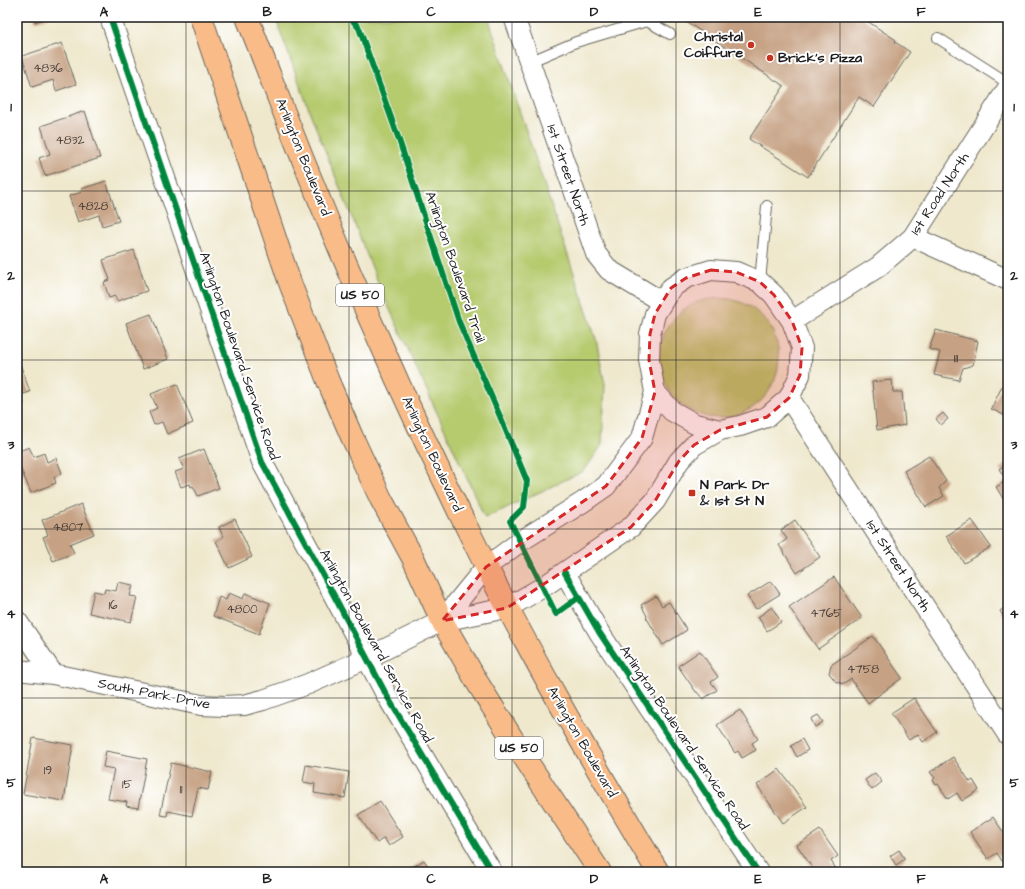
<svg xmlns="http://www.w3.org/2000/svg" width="1025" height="889" font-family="'Architects Daughter',sans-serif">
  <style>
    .green { fill: #b6ca6e; stroke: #697345 }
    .building { fill: #c6a183 }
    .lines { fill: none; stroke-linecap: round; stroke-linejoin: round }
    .lane-casing { stroke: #66635a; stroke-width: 12 }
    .street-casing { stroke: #66635a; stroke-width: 22 }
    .highway-casing { stroke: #66635a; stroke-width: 24 }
    .lane { stroke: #fff; stroke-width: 10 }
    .street { stroke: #fff; stroke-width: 20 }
    .highway { stroke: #f9bc89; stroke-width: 22 }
    .cycleway-casing { stroke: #fff; stroke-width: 8 }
    .cycleway { stroke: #00873e; stroke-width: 6 }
    .marked { fill: #d62828; fill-opacity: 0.2; stroke: #d62828; stroke-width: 3; stroke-dasharray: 8 5; stroke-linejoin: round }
    .grid { fill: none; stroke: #1c1c1c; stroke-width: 1; stroke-opacity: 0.55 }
    .poi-dot { fill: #c8321e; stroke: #fff; stroke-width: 1.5 }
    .labels { text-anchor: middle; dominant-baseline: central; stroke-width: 4; stroke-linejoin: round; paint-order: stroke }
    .number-label { font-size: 12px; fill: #463d36 }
    .shield { fill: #fff; stroke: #606060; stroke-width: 1 }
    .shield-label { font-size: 13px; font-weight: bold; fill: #1c1c1c }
    .poi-label { font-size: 14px; font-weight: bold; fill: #1c1c1c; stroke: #fff; text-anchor: start }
    .street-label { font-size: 14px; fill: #1c1c1c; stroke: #fff }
    .neatline { fill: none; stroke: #1c1c1c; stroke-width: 1.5 }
    .grid-label { font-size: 13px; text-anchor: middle; font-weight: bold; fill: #1c1c1c }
  </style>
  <rect width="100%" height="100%" fill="#fff"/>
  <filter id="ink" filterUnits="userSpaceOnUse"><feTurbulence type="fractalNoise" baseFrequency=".025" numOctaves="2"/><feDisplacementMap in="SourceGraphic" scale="8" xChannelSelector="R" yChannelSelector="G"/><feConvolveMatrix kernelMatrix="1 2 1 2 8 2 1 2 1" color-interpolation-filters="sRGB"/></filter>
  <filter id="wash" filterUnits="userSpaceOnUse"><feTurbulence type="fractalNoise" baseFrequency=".012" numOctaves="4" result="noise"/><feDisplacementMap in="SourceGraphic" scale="16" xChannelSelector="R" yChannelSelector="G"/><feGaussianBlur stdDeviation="0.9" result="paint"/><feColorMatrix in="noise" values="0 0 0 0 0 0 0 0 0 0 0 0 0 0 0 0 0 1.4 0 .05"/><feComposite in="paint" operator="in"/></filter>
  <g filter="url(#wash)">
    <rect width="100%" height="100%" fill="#efe8cd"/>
    <path class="green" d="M275 17H488L596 339 605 385 602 445 584 471 485 518 381 290 312 118Z
      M659 358a60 60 0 1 1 120 0a60 60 0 1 1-120 0Z"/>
    <g id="blocks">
      <path class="building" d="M34 17H50L35 22Z
        M679 17H861L896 40 895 42 910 52 874 107 859 97 808 177 749 139 784 86Z
        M62 43 76 84 56 91 53 80 32 87 22 56Z
        M85 111 100 158 45 176 39 158 50 154 41 126Z
        M106 181 119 221 102 226 99 215 78 222 69 196 82 192 81 189Z
        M134 250 147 291 117 301 115 296 109 298 104 282 110 280 103 260Z
        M151 314 168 359 143 369 126 323Z
        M936 330 978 341 973 365 963 368 959 380 934 375 940 352 929 349Z
        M19 361 30 392 20 395 24 404 17 407V362Z
        M1008 374V417L991 409Z
        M892 380 893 392H902L905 425 877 430 872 382Z
        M177 384 193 423 167 434 162 422 154 425 149 412 157 408 151 394Z
        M943 413 948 419 941 425 936 419Z
        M29 447 34 457 44 453 47 462 56 458 62 473 54 477 56 483 31 493 17 460V452Z
        M204 449 219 488 198 496 193 486 191 487 190 484 181 487 175 472 184 469 179 459Z
        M929 456 946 481 939 488 944 496 926 507 904 471Z
        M1007 463 1008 476 1005 478 999 469Z
        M1008 480V497L1004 500 996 487Z
        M81 504 94 534 70 544 74 553 53 561 43 537 48 535 42 520Z
        M235 519 252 557 229 568 216 541 223 537 219 527Z
        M795 520 820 557 797 573 779 545 787 539 781 530Z
        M972 520 991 547 964 563 946 536Z
        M834 577 862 618 818 649 789 607Z
        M771 581 780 594 756 609 747 596Z
        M118 582 133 585 130 596 137 597 131 622 89 613 94 591 104 593 105 589 116 591Z
        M229 593 243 599 245 593 270 603 259 634 213 616 219 597 226 600Z
        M656 596 662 606 669 602 687 630 663 645 646 617 647 616 641 605Z
        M1008 605V624L1000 611Z
        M772 607 781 622 767 631 758 617Z
        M873 636 902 678 868 703 851 679 844 684 836 682 829 673 831 665Z
        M700 651 718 677 711 682 717 690 703 699 697 692H696L678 666Z
        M914 698 937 732 923 742 918 734 909 740 891 713Z
        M740 710 758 739 752 743 756 750 742 758 738 751 735 753 717 725Z
        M818 715 823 722 815 727 811 719Z
        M33 738 73 745 64 801 23 794Z
        M802 739 808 750 797 757 791 746Z
        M106 751 147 759 138 808 126 806 127 802 108 799 114 769 103 767Z
        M953 757 970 782 973 780 979 790 962 801 957 793 948 799 938 784 936 785 933 780 935 778 930 772Z
        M171 763 212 772 208 790 198 788 192 816 168 811 167 816 160 815Z
        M306 765 349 772 345 798 314 793 315 784 303 782Z
        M779 769 807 807 783 823 757 785Z
        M875 773 882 782 872 790 865 780Z
        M380 801 403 837 389 846 384 838 377 843 358 815Z
        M993 817 1008 839V857L1002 861 997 853 988 859 970 832Z
        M820 830 838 856 831 861 836 869 831 872H815L797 845Z
        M899 850 905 859 896 865 890 856Z
        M424 860 432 872H405Z"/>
    </g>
  </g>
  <g filter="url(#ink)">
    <use href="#blocks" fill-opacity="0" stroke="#66635a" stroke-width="1"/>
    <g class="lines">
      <defs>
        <path id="lane" d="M938 38 1008 83
          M529 62 576 42 647 21 670 34
          M760 282 767 206"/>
        <path id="street" d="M110 17 262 462 330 588 387 696 492 872
          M514 17 596 254 609 270 662 302
          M913 237 1008 280
          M711 270 736 272 760 282 774 295 792 321 802 348 800 375 789 398 767 417 740 426 720 430 695 424 672 411 655 392 649 360 650 334 655 314 671 288 686 278Z
          M792 321 878 267 913 237 1008 88
          M789 398 1008 735
          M565 573 599 632 758 872
          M17 621 53 674
          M442 621 486 567 521 541 583 502 606 486 642 438 655 392
          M17 670 53 674 201 705 224 706 244 705 263 700 308 684 367 658 442 621 507 608 543 587 631 527 655 501 679 461 694 445 720 430"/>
        <path id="highway" d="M201 17 290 283 328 381 352 437 381 499 414 560 442 621 477 682 520 751 600 872
          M247 17C268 70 288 124 310 177 359 298 412 417 470 534 527 650 592 761 658 872"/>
      </defs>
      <use href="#lane" class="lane-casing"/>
      <use href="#street" class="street-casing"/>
      <use href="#highway" class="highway-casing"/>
      <use href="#lane" class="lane"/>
      <use href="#street" class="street"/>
      <use href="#highway" class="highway"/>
      <defs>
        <path id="cycleway" d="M110 17 262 462 330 588 387 696 492 872
          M350 17 359 28 398 137 459 322 499 414 527 481 524 507 510 521 556 614 579 597
          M565 573 599 632 758 872"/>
      </defs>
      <use href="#cycleway" class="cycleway-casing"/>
      <use href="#cycleway" class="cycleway"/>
    </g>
  </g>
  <path class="marked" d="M711 270 736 272 760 282 774 295 792 321 802 348 800 375 789 398 767 417 720 430 694 445 679 461 655 501 631 527 507 608 442 621 486 567 606 486 642 438 655 392 649 360 650 334 655 314 671 288 686 278Z"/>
  <path class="grid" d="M186 17V872M349 17V872M512 17V872M676 17V872M840 17V872M17 191H1008M17 360H1008M17 529H1008M17 698H1008"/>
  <g class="poi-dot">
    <circle cx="751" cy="45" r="4"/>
    <circle cx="770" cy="58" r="4"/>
    <rect x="688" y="489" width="8" height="8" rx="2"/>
  </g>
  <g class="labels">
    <g class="number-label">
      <text x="48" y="68">4836</text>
      <text x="70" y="140">4832</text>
      <text x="93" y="206">4828</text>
      <text x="956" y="358">111</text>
      <text x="68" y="527">4807</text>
      <text x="113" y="605">16</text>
      <text x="242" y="609">4800</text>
      <text x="826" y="613">4765</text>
      <text x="863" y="669">4758</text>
      <text x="48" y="770">19</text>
      <text x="127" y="784">15</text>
      <text x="181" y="789">11</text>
    </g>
    <g class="shield">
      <rect x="336" y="284" width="48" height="22" rx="3"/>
      <rect x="495" y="737" width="48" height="22" rx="3"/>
    </g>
    <g class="shield-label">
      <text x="360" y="295">US 50</text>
      <text x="519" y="748">US 50</text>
    </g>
    <g class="poi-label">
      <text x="743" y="37" text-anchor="end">Christal<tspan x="743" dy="16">Coiffure</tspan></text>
      <text x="778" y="58">Brick's Pizza</text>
      <text x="700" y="485">N Park Dr<tspan x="700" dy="16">&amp; 1st St N</tspan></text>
    </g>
    <g class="street-label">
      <text transform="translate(303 157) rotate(68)">Arlington Boulevard</text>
      <text transform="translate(568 175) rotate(71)">1st Street North</text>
      <text transform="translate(940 194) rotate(-57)">1st Road North</text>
      <text transform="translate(455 267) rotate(71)">Arlington Boulevard Trail</text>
      <text transform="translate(239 356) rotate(71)">Arlington Boulevard Service Road</text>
      <text transform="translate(432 454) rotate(65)">Arlington Boulevard</text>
      <text transform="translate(898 566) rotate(57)">1st Street North</text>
      <text transform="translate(376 646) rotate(61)">Arlington Boulevard Service Road</text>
      <text transform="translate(154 694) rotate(11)">South Park Drive</text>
      <text transform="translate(684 738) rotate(56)">Arlington Boulevard Service Road</text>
      <text transform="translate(582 742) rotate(60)">Arlington Boulevard</text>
    </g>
  </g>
  <rect width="1025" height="889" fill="none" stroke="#fff" stroke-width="44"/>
  <rect x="22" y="22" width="981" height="845" class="neatline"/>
  <g class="grid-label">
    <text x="104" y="16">A</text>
    <text x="267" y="16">B</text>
    <text x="431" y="16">C</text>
    <text x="594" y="16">D</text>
    <text x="758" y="16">E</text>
    <text x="921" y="16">F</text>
    <text x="11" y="111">1</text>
    <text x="1014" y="111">1</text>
    <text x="11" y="280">2</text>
    <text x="1014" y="280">2</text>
    <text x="11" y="449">3</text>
    <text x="1014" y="449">3</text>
    <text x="11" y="618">4</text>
    <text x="1014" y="618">4</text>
    <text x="11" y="787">5</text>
    <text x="1014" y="787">5</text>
    <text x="104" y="883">A</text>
    <text x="267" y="883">B</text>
    <text x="431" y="883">C</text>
    <text x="594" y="883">D</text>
    <text x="758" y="883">E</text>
    <text x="921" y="883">F</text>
  </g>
</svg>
